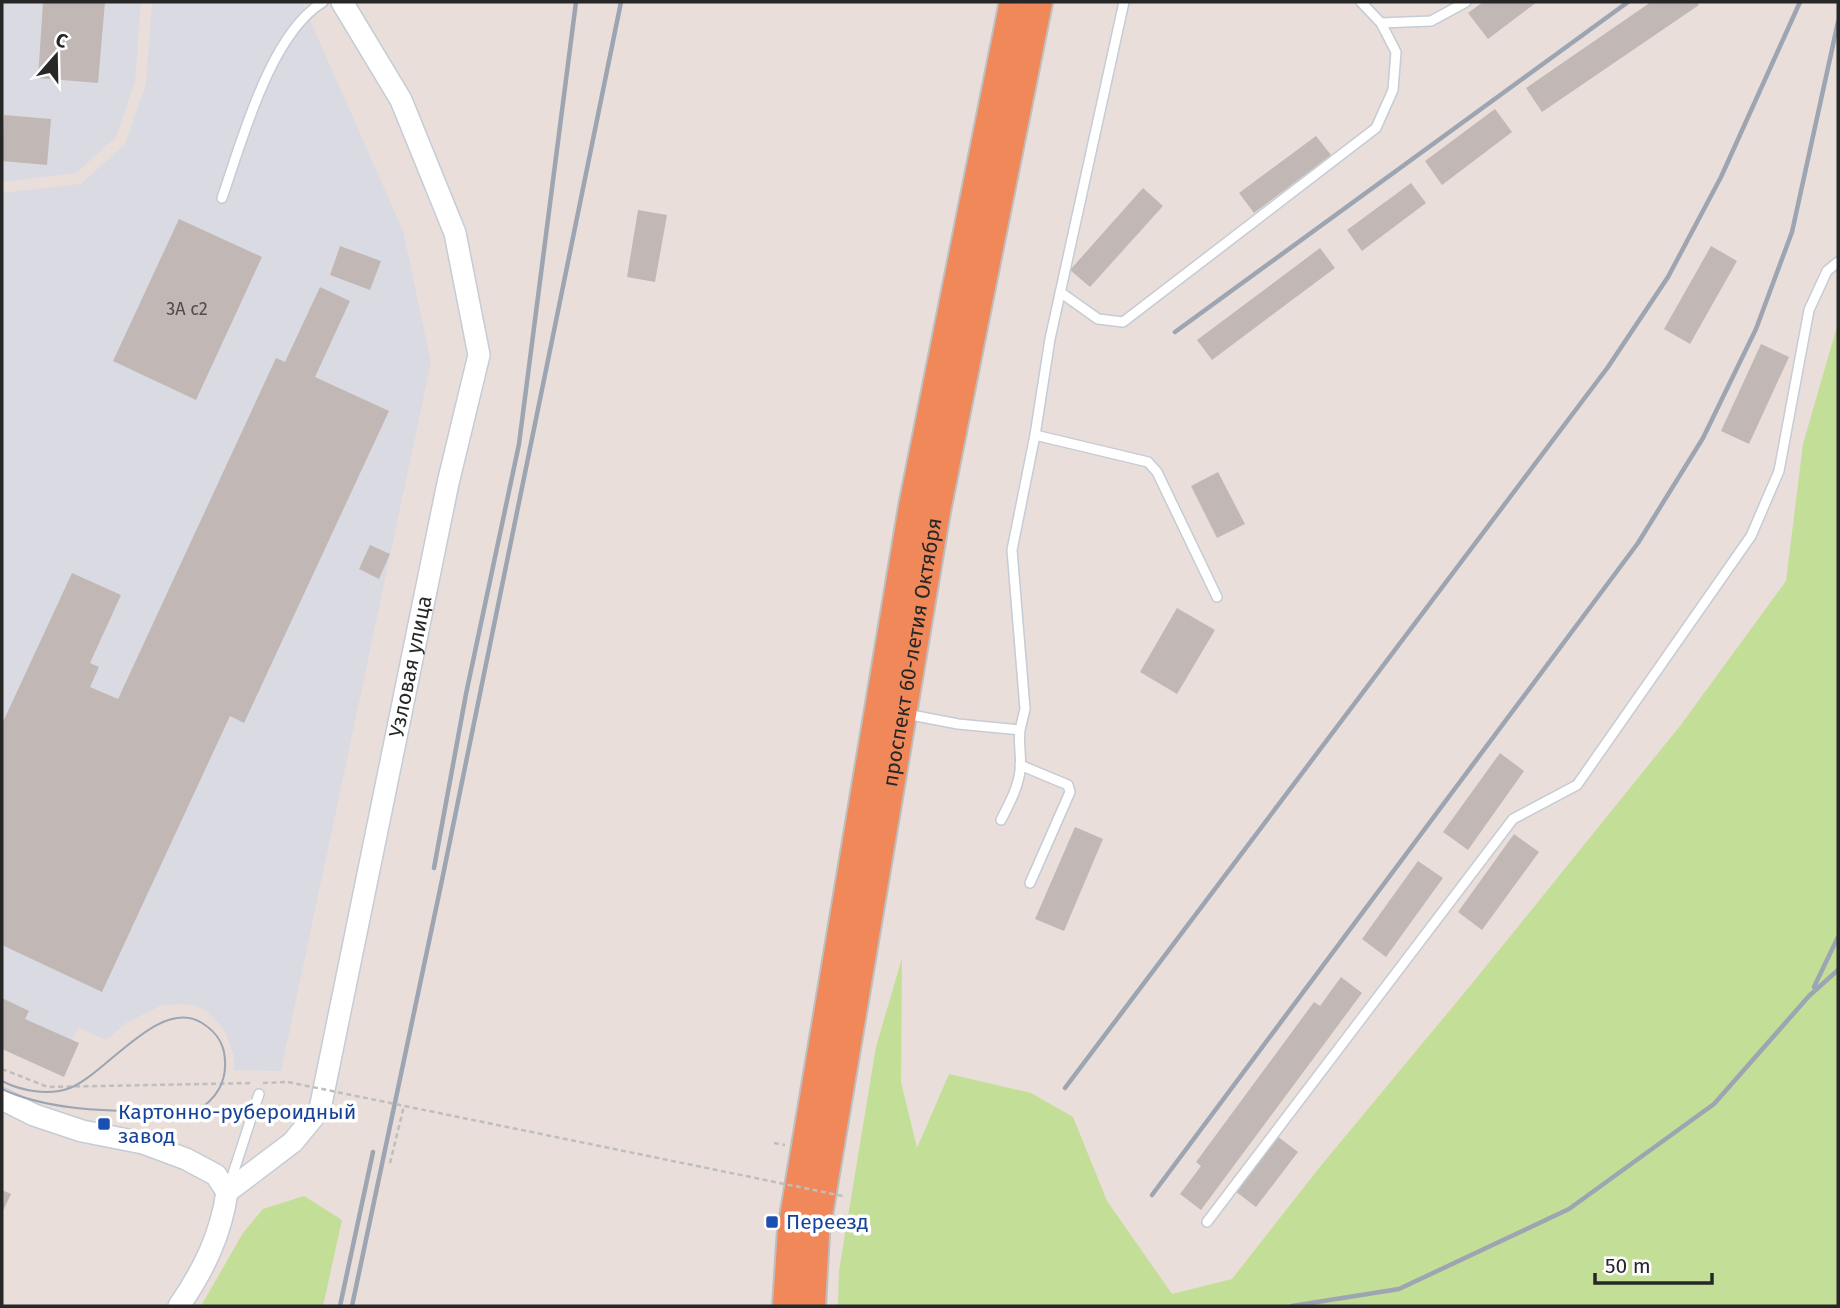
<svg xmlns="http://www.w3.org/2000/svg" width="1840" height="1308" font-family="'Fira Sans',sans-serif">
  <style>
    .industrial { fill: #dadae2 }
    .green { fill: #c3de97 }
    .building { fill: #c1b8b6 }
    .lines { fill: none; stroke-linecap: round; stroke-linejoin: round }
    .service-casing { stroke: #c4ccd5; stroke-width: 12 }
    .tertiary-casing { stroke: #c4ccd5; stroke-width: 24 }
    .trunk-casing { stroke: #bebebe; stroke-width: 32 }
    .path { stroke: #bebebe; stroke-width: 2.5; stroke-dasharray: 5 3.5; stroke-linecap: butt }
    .service { stroke: #fff; stroke-width: 9 }
    .tertiary { stroke: #fff; stroke-width: 21 }
    .trunk { stroke: #f0885a; stroke-width: 28 }
    .tram { stroke: #9ca5b1; stroke-width: 2 }
    .rail { stroke: #9ca5b1; stroke-width: 4.5 }
    .path-bridge { stroke: #bebebe; stroke-width: 2.5; stroke-dasharray: 5 3.5; stroke-linecap: butt }
    .transit-dot { fill: #1a4fb4; stroke: #fff; stroke-width: 2.5 }
    .labels { text-anchor: middle; dominant-baseline: central; stroke-width: 7; stroke-linejoin: round; paint-order: stroke }
    .number-label { font-size: 18px; fill: #4e4b4b }
    .street-label { font-size: 21px; fill: #272727; stroke: #fff }
    .transit-label { font-size: 21px; fill: #164399; stroke: #fff; text-anchor: start }
  </style>
  <rect width="100%" height="100%" fill="#e9ded9"/>
  <path class="industrial" d="M2 2H141L135 81 116 137 76 173 2 182Z
    M152 2H302L403 231 431 362 281 1071 234 1070V1056L224 1029 207 1011 197 1006 185 1004 162 1005 126 1023 106 1040 78 1028 58 1069 2 1044V193L81 184 125 144 146 84Z"/>
  <path class="green" d="M1838 323V1306H838L839 1271 876 1047 902 958 901 1082 917 1148 949 1074 1031 1093 1073 1117 1107 1201 1172 1294 1232 1279 1319 1168 1470 986 1680 726 1786 581 1803 444Z
    M304 1196 342 1220 323 1306H201L243 1233 263 1209Z"/>
  <path class="building" d="M43 2H105L98 83 38 78Z
    M1483 2H1537L1488 39 1468 13Z
    M1651 2H1697L1699 5 1542 112 1526 88Z
    M1495 109 1512 132 1442 185 1425 161Z
    M4 115 51 119 47 165 2 161Z
    M1316 136 1331 155 1254 213 1239 193Z
    M1411 183 1426 203 1362 251 1347 230Z
    M1143 188 1163 206 1090 287 1070 270Z
    M638 210 667 215 655 282 627 277Z
    M179 219 262 257 196 400 113 361Z
    M340 246 381 261 370 290 330 275Z
    M1711 246 1737 261 1690 344 1664 329Z
    M1320 248 1335 268 1212 360 1197 340Z
    M320 287 350 301 315 377 389 411 244 723 230 716 102 992 2 945V724L72 573 121 595 90 663 99 667 90 687 118 699 276 358 285 362Z
    M1761 344 1789 357 1749 444 1721 431Z
    M1218 472 1245 524 1217 538 1191 486Z
    M370 545 390 554 379 579 359 569Z
    M1177 608 1215 630 1177 694 1140 672Z
    M1500 753 1524 771 1468 850 1443 832Z
    M1075 827 1103 839 1064 931 1035 919Z
    M1514 834 1539 852 1482 930 1458 912Z
    M1418 861 1443 878 1386 957 1362 939Z
    M1341 977 1362 993 1201 1210 1180 1194 1201 1166 1196 1162 1314 1002 1320 1006Z
    M2 998 29 1011 25 1019 79 1043 64 1077 2 1049Z
    M1277 1136 1298 1152 1256 1207 1235 1191Z
    M2 1190 11 1194 2 1213Z"/>
  <g class="lines">
    <defs>
      <path id="service" d="M1361 2 1381 23 1431 21 1466 2
        M222 198C242 141 270 34 323 2
        M1060 292 1098 319 1123 322 1376 128 1393 90 1396 52 1381 23
        M1035 435 1148 462 1157 472 1217 597
        M906 714 958 724 1020 730 1025 709 1012 550 1035 435 1050 339 1124 2
        M1020 765 1068 785 1070 792 1030 883
        M1001 820C1009 804 1018 788 1020 771 1022 757 1018 744 1020 730
        M230 1183 259 1094
        M1207 1222 1513 819 1577 785 1751 536 1779 471 1809 310 1827 271 1838 262"/>
      <g id="tertiary">
        <path d="M2 1099 34 1115 82 1131 143 1143 186 1159 216 1175 227 1192"/>
        <path id="s1" d="M179 1306C203 1271 221 1235 227 1192L293 1142 320 1109 448 483 479 355 455 233 401 100 342 2"/>
      </g>
      <g id="trunk">
        <path d="M787 1306 792 1230 913 507 1014 2"/>
        <path id="s2" d="M811 1306 815 1233 936 511 1038 2"/>
      </g>
    </defs>
    <use href="#service" class="service-casing"/>
    <use href="#tertiary" class="tertiary-casing"/>
    <use href="#trunk" class="trunk-casing"/>
    <path class="path" d="M2 1069 48 1087 253 1083
      M263 1083 288 1082
      M774 1143 785 1145
      M390 1163 404 1106"/>
    <use href="#service" class="service"/>
    <use href="#tertiary" class="tertiary"/>
    <use href="#trunk" class="trunk"/>
    <path class="tram" d="M2 1081C21 1091 49 1096 70 1088 106 1074 160 996 202 1023 213 1030 221 1038 224 1052 229 1080 217 1101 192 1113 132 1110 57 1115 2 1089"/>
    <path class="rail" d="M1175 332 1628 2
      M434 868 466 694 519 444 576 2
      M1814 987 1838 937
      M1065 1088 1608 367 1668 277 1721 177 1800 2
      M1152 1195 1638 543 1703 438 1756 329 1792 232 1838 22
      M340 1306 373 1152
      M352 1306 442 880 621 2
      M1292 1306 1399 1289 1569 1209 1714 1104 1809 996 1838 970"/>
    <path class="path-bridge" d="M288 1082 843 1196"/>
  </g>
  <g class="transit-dot">
    <rect x="97" y="1117" width="14" height="14" rx="3.5"/>
    <rect x="765" y="1215" width="14" height="14" rx="3.5"/>
  </g>
  <g class="labels">
    <g class="number-label">
      <text x="187" y="309">3А с2</text>
    </g>
    <g class="street-label">
      <text stroke="none"><textPath href="#s2" startOffset="662">проспект 60-летия Октября</textPath></text>
      <text stroke="none"><textPath href="#s1" startOffset="702">Узловая улица</textPath></text>
    </g>
    <g class="transit-label">
      <text x="118" y="1112">Картонно-рубероидный<tspan x="118" dy="24">завод</tspan></text>
      <text x="786" y="1222">Переезд</text>
    </g>
  </g>
  <rect width="1840" height="1308" fill="none" stroke="#272727" stroke-width="7"/>
  <g transform="translate(56 56) rotate(20)" stroke="#ffffff" stroke-width="5" paint-order="stroke">
  <path d="M0-5L12 26L0 18L-12 26Z" fill="#272727"/>
  <text y="-10" font-size="19" font-weight="bold" text-anchor="middle" fill="#272727">С</text>
  </g>
  <path d="M1595 1273v10h117v-10" fill="none" stroke="#272727" stroke-width="3.5"/>
  <text x="1605" y="1273" font-size="21" fill="#272727" stroke="#ffffff" stroke-width="5" paint-order="stroke">50 m</text>
</svg>
